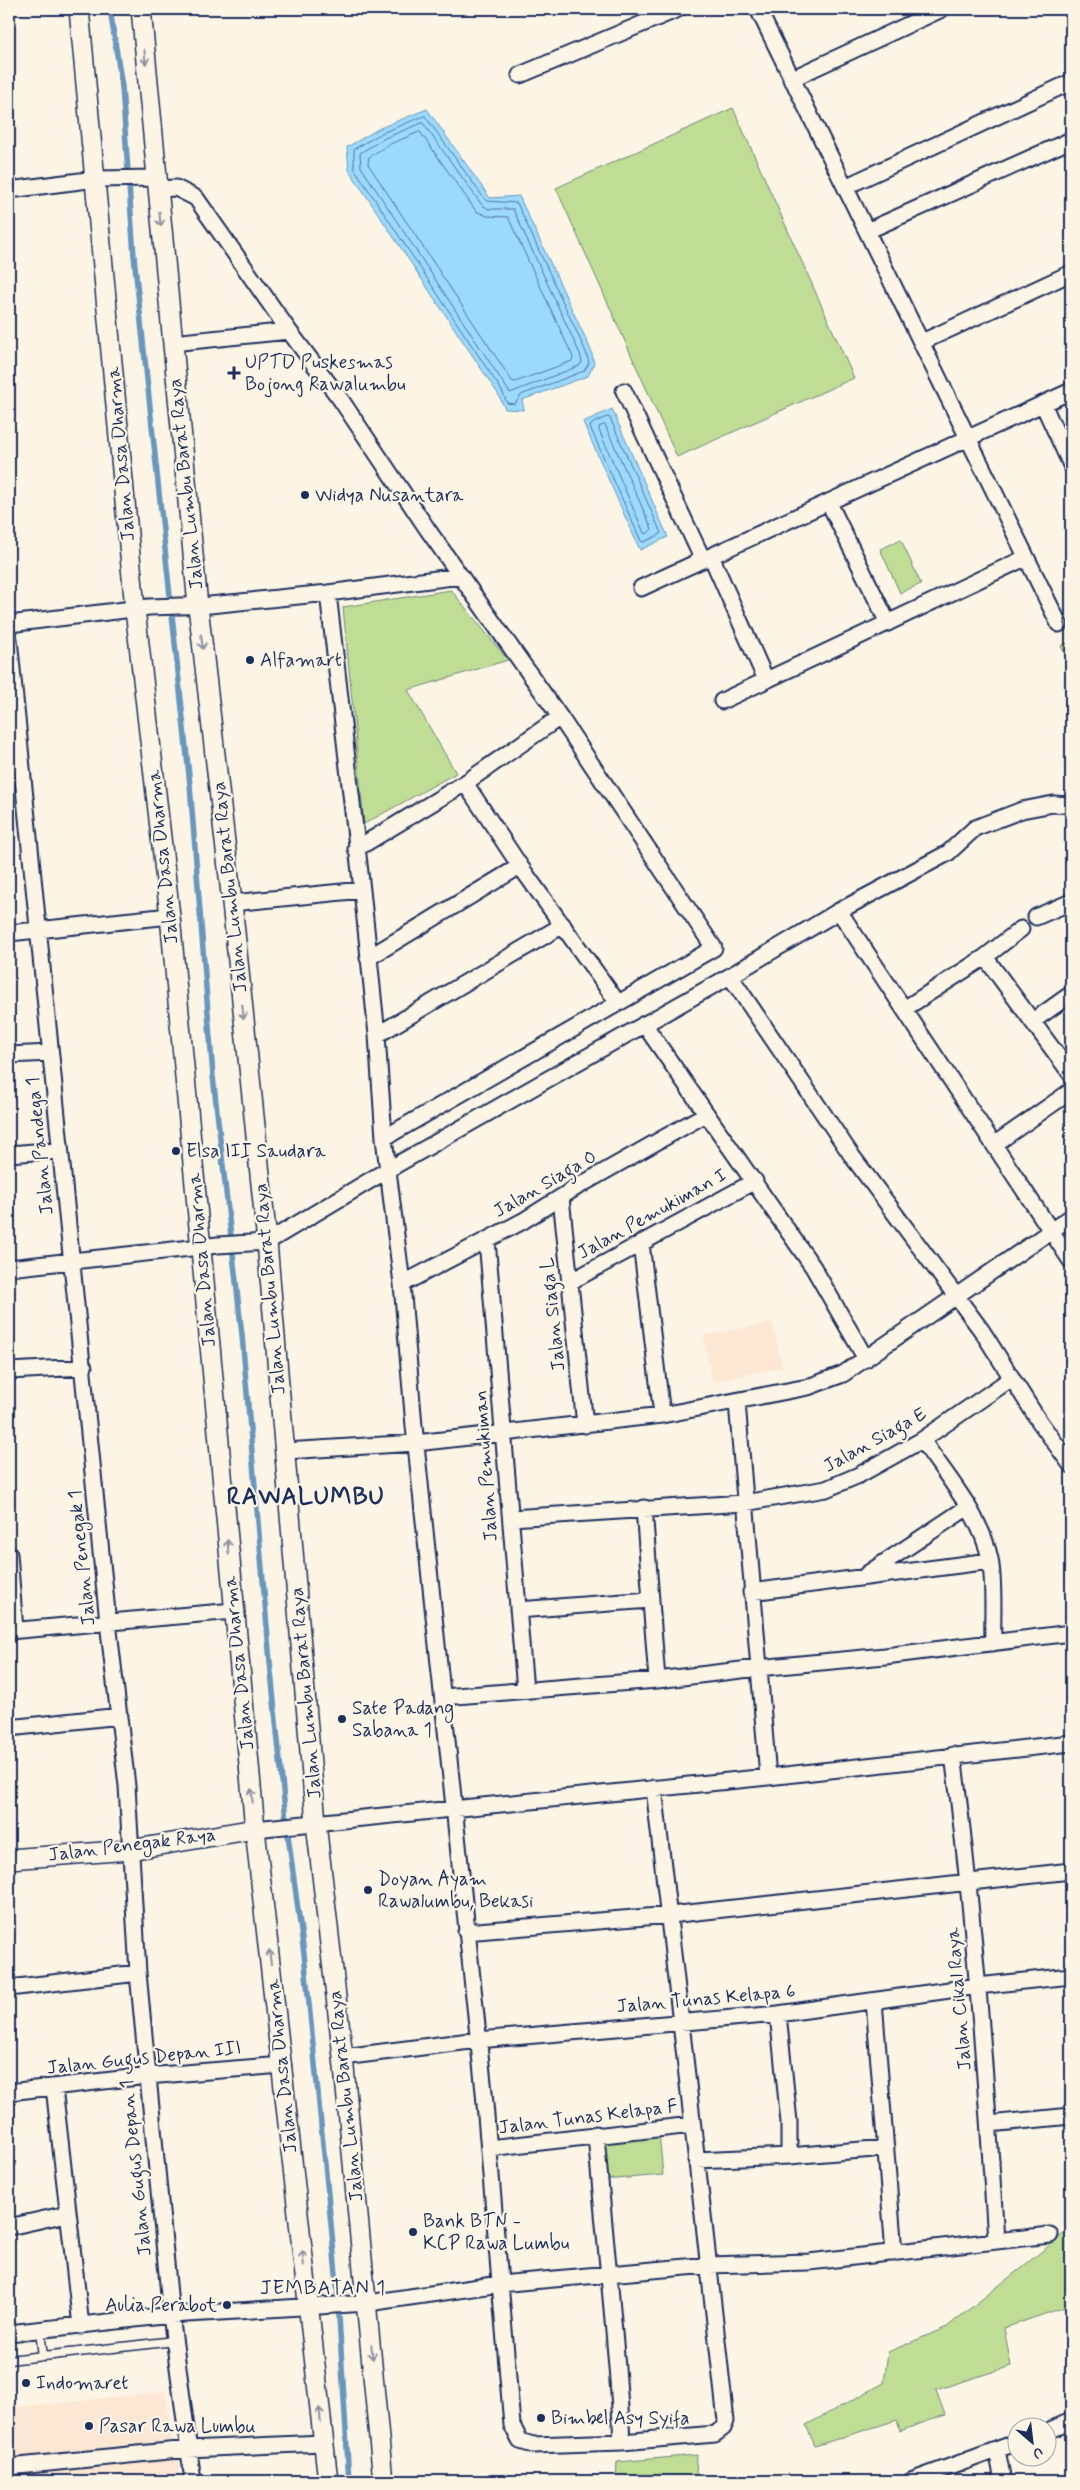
<svg xmlns="http://www.w3.org/2000/svg" width="1080" height="2490" font-family="Mynerve,sans-serif">
  <style>
    .built { fill: #fce7d4 }
    .green { fill: #bfdd95; stroke: #6d867a }
    .water { fill: #9cdafd; stroke: #6896bd }
    .lines { fill: none; stroke-linecap: round; stroke-linejoin: round }
    .shore { stroke: #4f739e; stroke-width: 1 }
    .stream { stroke: #6896bd; stroke-width: 5.5 }
    .service-casing { stroke: #1b2f5e; stroke-width: 11 }
    .minor-casing { stroke: #1b2f5e; stroke-width: 19 }
    .tertiary-casing { stroke: #1b2f5e; stroke-width: 22 }
    .service { stroke: #fcf5e5; stroke-width: 8 }
    .minor { stroke: #fcf5e5; stroke-width: 15 }
    .tertiary { stroke: #fcf5e5; stroke-width: 19 }
    .oneway { stroke: #8c92a2 }
    .poi-dot { fill: #1b2f5e; stroke: #fcf5e5; stroke-width: 2 }
    .labels { text-anchor: middle; dominant-baseline: central; stroke-width: 4.5; stroke-linejoin: round; paint-order: stroke }
    .poi-label { font-size: 19px; fill: #1b2f5e; stroke: #fcf5e5; text-anchor: start }
    .street-label { font-size: 19px; fill: #1b2f5e; stroke: #fcf5e5 }
    .neighbourhood-label { font-size: 20px; letter-spacing: 1px; fill: #1b2f5e; stroke: #fcf5e5 }
    .district-label { font-size: 24px; font-weight: bold; letter-spacing: 1px; fill: #1b2f5e; stroke: #fcf5e5 }
  </style>
  <rect width="100%" height="100%" fill="#fcf5e5"/>
  <filter id="ink" filterUnits="userSpaceOnUse"><feTurbulence type="fractalNoise" baseFrequency=".02" numOctaves="2"/><feDisplacementMap in="SourceGraphic" scale="10" xChannelSelector="R" yChannelSelector="G"/><feConvolveMatrix kernelMatrix="1 2 1 2 8 2 1 2 1" color-interpolation-filters="sRGB"/></filter>
  <g filter="url(#ink)">
    <path class="built" d="M773 1322 782 1367 713 1382 703 1336Z
      M166 2392 171 2444 9 2460V2408Z
      M178 2456 180 2481H9V2473Z"/>
    <path class="green" d="M733 108 854 378 677 457 556 188Z
      M901 540 921 584 900 593 880 549Z
      M451 590 508 660 408 690 456 773 364 824 343 607Z
      M1071 641V666L1061 646Z
      M659 2132 663 2175 604 2180 601 2138Z
      M1071 2228V2305L1004 2328 1011 2366 936 2390 945 2415 900 2431 897 2420 815 2446 806 2425 884 2383 888 2352 947 2327Z
      M697 2455 696 2479 679 2481H616L617 2462Z"/>
    <path class="water" d="M427 109 490 198 519 196 591 350 594 364 588 376 522 400 524 410 505 409 498 394 349 170 347 147 380 128Z
      M612 409 668 537 640 550 583 422Z"/>
    <g class="lines">
      <path class="shore" d="M425 116 486 201 517 203 586 352 589 363 584 371 521 395 515 404 507 403 502 391 354 168V149L382 133Z
        M423 123 482 205 489 209H513L580 354 582 362 579 366 510 393 361 167 360 153 385 138Z
        M420 132 476 211 487 216 508 217 573 357 572 361 515 382 512 381 368 164 369 157 388 145Z
        M607 417 610 418 661 533 659 535 644 542 641 541 590 427 592 424Z
        M605 425 652 529 647 534 644 533 599 430V427Z"/>
      <path class="stream" d="M110 9 122 87 134 256 190 785 213 1076 242 1335 270 1662 286 1820 304 1954 337 2284 349 2481"/>
      <defs>
        <path id="service" d="M40 2330 43 2357
          M9 2360 174 2341"/>
        <path id="minor" d="M758 9 1059 624
          M520 75 678 9
          M791 79 942 9
          M845 187 1071 82
          M158 189 176 188 196 198 289 331
          M9 190 96 179 156 178
          M867 231 1071 140
          M922 342 1071 273
          M172 343 289 331 341 400 428 530 560 717 714 948 384 1138
          M624 391 703 560
          M1043 404 1071 465
          M829 503 888 623
          M711 556 766 680
          M641 588 1071 391
          M328 593 362 890 377 1035 384 1138 402 1284 414 1426 484 2092 512 2425 520 2441 533 2445 622 2442 715 2434 723 2428 726 2421C702 2210 680 1999 654 1788
          M9 624 149 607 210 605 328 593 460 576
          M9 639 108 1622 127 1786 138 1973 171 2315 193 2481
          M722 701 1025 558
          M465 783 520 866 618 1003
          M356 849 465 783 560 717
          M232 903 362 890
          M839 911 1071 1261
          M1036 917 1071 902
          M9 933 170 916
          M985 957 1021 929
          M368 958 520 866
          M730 976 852 1156 982 1331 1039 1421 1071 1465
          M904 1009 985 957 1071 1074
          M1033 1021 1071 994
          M644 1024 813 1267 866 1359
          M377 1035 563 925
          M9 1055 50 1053
          M995 1144 1071 1091
          M9 1154 60 1150
          M561 1198 585 1425
          M487 1240 525 1690
          M641 1243 662 1415
          M9 1268 218 1245 267 1242 389 1169 730 976 839 911 948 853 975 828 1022 810 1053 804 1071 805
          M570 1282 755 1181
          M402 1284 523 1221 577 1187 706 1114
          M9 1371 84 1367
          M737 1402 768 1777
          M922 1440C947 1477 981 1515 990 1559 995 1585 992 1616 993 1643
          M285 1451 416 1443 662 1415 808 1387 843 1374 1071 1217
          M644 1508 657 1680
          M511 1518 744 1503 826 1489 859 1475 922 1440 1012 1378
          M9 1554 15 1630
          M867 1574 968 1507
          M751 1592 990 1561
          M518 1610 650 1600
          M9 1631 234 1611
          M443 1697 657 1680 758 1668 885 1656 1071 1633
          M9 1728 120 1716
          M953 1755C974 1916 986 2078 996 2241
          M255 1829 768 1777 1071 1743
          M466 1932 670 1915 1071 1871
          M9 1988 138 1973
          M874 2001 894 2253
          M778 2014 789 2122V2156
          M343 2057 478 2040 778 2014 978 1986 1071 1976
          M54 2087 81 2326
          M9 2092 147 2076 283 2065
          M989 2124 1071 2116
          M596 2134C604 2237 617 2339 622 2442
          M489 2148 692 2125
          M696 2160 789 2156 886 2148
          M9 2227 67 2214
          M9 2333 171 2315 368 2303 500 2284 708 2265 809 2262 1050 2235
          M1048 2431 1071 2421
          M997 2450 1003 2481
          M9 2467 188 2449 323 2443
          M911 2481 1018 2442"/>
        <path id="tertiary" d="M79 9 135 609 170 916 255 1829 328 2481
          M141 9 198 606 232 903 267 1242 316 1823 343 2057 383 2481
          M9 1859 130 1850 255 1829"/>
      </defs>
      <use href="#service" class="service-casing"/>
      <use href="#minor" class="minor-casing"/>
      <use href="#tertiary" class="tertiary-casing"/>
      <use href="#service" class="service"/>
      <use href="#minor" class="minor"/>
      <use href="#tertiary" class="tertiary"/>
    </g>
    <defs><path id="oneway-shaft" d="M-6 0H5M1.5-3L5.5 0L1.5 3" fill="none" stroke-width="1.6" stroke-linecap="round" stroke-linejoin="round" transform="scale(1.25)"/></defs>
    <g class="oneway">
      <use href="#oneway-shaft" transform="translate(145 57) rotate(85)"/>
      <use href="#oneway-shaft" transform="translate(160 219) rotate(85)"/>
      <use href="#oneway-shaft" transform="translate(202 642) rotate(83)"/>
      <use href="#oneway-shaft" transform="translate(243 1012) rotate(84)"/>
      <use href="#oneway-shaft" transform="translate(228 1547) rotate(-95)"/>
      <use href="#oneway-shaft" transform="translate(252 1796) rotate(-95)"/>
      <use href="#oneway-shaft" transform="translate(270 1957) rotate(-97)"/>
      <use href="#oneway-shaft" transform="translate(303 2258) rotate(-96)"/>
      <use href="#oneway-shaft" transform="translate(372 2352) rotate(85)"/>
      <use href="#oneway-shaft" transform="translate(320 2415) rotate(-96)"/>
    </g>
  </g>
  <g class="poi-dot">
    <path d="M231.5 365.5h5v5h5v5h-5v5h-5v-5h-5v-5h5z"/>
    <circle cx="305" cy="495" r="5"/>
    <circle cx="250" cy="660" r="5"/>
    <circle cx="176" cy="1151" r="5"/>
    <circle cx="342" cy="1719" r="5"/>
    <circle cx="368" cy="1890" r="5"/>
    <circle cx="413" cy="2232" r="5"/>
    <circle cx="227" cy="2305" r="5"/>
    <circle cx="26" cy="2383" r="5"/>
    <circle cx="541" cy="2418" r="5"/>
    <circle cx="89" cy="2426" r="5"/>
  </g>
  <g class="labels">
    <g class="poi-label">
      <text x="245" y="362">UPTD Puskesmas<tspan x="245" dy="22">Bojong Rawalumbu</tspan></text>
      <text x="315" y="495">Widya Nusantara</text>
      <text x="260" y="660">Alfamart</text>
      <text x="186" y="1151">Elsa III Saudara</text>
      <text x="352" y="1708">Sate Padang<tspan x="352" dy="22">Sabana 1</tspan></text>
      <text x="378" y="1879">Doyan Ayam<tspan x="378" dy="22">Rawalumbu, Bekasi</tspan></text>
      <text x="423" y="2221">Bank BTN -<tspan x="423" dy="22">KCP Rawa Lumbu</tspan></text>
      <text x="217" y="2305" text-anchor="end">Aulia Perabot</text>
      <text x="36" y="2383">Indomaret</text>
      <text x="551" y="2418">Bimbel Asy Syifa</text>
      <text x="99" y="2426">Pasar Rawa Lumbu</text>
    </g>
    <g class="street-label">
      <text transform="translate(121 454) rotate(-95)">Jalan Dasa Dharma</text>
      <text transform="translate(186 484) rotate(-96)">Jalan Lumbu Barat Raya</text>
      <text transform="translate(163 857) rotate(-96)">Jalan Dasa Dharma</text>
      <text transform="translate(230 887) rotate(-96)">Jalan Lumbu Barat Raya</text>
      <text transform="translate(40 1146) rotate(-96)">Jalan Pandega 1</text>
      <text transform="translate(545 1184) rotate(-30)">Jalan Siaga O</text>
      <text transform="translate(652 1214) rotate(-29)">Jalan Pemukiman I</text>
      <text transform="translate(202 1260) rotate(-95)">Jalan Dasa Dharma</text>
      <text transform="translate(270 1289) rotate(-95)">Jalan Lumbu Barat Raya</text>
      <text transform="translate(553 1314) rotate(-96)">Jalan Siaga L</text>
      <text transform="translate(875 1440) rotate(-29)">Jalan Siaga E</text>
      <text transform="translate(486 1466) rotate(-94)">Jalan Pemukiman</text>
      <text transform="translate(82 1558) rotate(-96)">Jalan Penegak 1</text>
      <text transform="translate(239 1663) rotate(-96)">Jalan Dasa Dharma</text>
      <text transform="translate(306 1693) rotate(-95)">Jalan Lumbu Barat Raya</text>
      <text transform="translate(132 1845) rotate(-7)">Jalan Penegak Raya</text>
      <text transform="translate(706 1999) rotate(-5)">Jalan Tunas Kelapa 6</text>
      <text transform="translate(959 1999) rotate(-95)">Jalan Cikal Raya</text>
      <text transform="translate(144 2058) rotate(-6)">Jalan Gugus Depan III</text>
      <text transform="translate(282 2066) rotate(-96)">Jalan Dasa Dharma</text>
      <text transform="translate(346 2096) rotate(-96)">Jalan Lumbu Barat Raya</text>
      <text transform="translate(588 2117) rotate(-7)">Jalan Tunas Kelapa F</text>
      <text transform="translate(136 2168) rotate(-96)">Jalan Gugus Depan 1</text>
    </g>
    <g class="neighbourhood-label">
      <text x="323" y="2288">JEMBATAN 1</text>
    </g>
    <g class="district-label">
      <text x="306" y="1497">RAWALUMBU</text>
    </g>
  </g>
  <rect width="1080" height="2490" fill="none" stroke="#fcf5e5" stroke-width="30"/>
  <rect x="15" y="15" width="1050" height="2460" fill="none" stroke="#1b2f5e" stroke-width="2" filter="url(#ink)"/>
  <g transform="translate(1032 2442) rotate(152)"><circle r="24" fill="#fcf5e5" stroke="#a2a6af"/>
  <path d="M0-4L9 19L0 12L-9 19Z" fill="#1b2f5e"/>
  <text y="-8" font-size="14" font-weight="bold" text-anchor="middle" fill="#1b2f5e">U</text>
  </g>
</svg>
